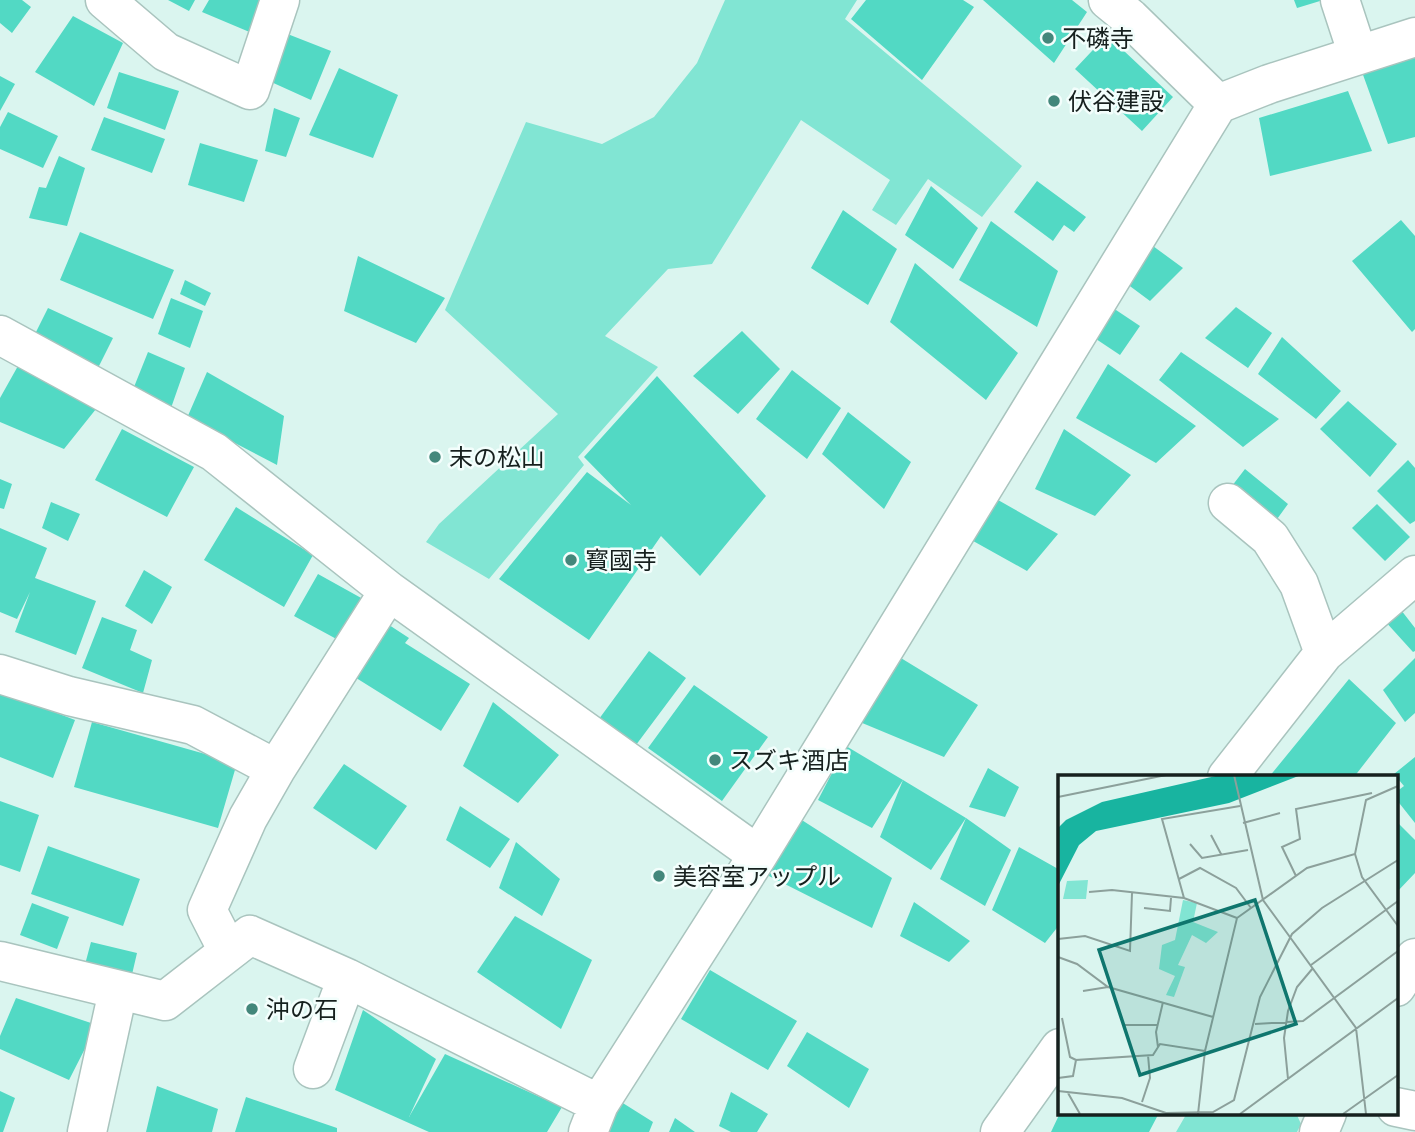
<svg xmlns="http://www.w3.org/2000/svg" width="1415" height="1132" font-family="Mulish,'Noto Sans JP',sans-serif">
  <style>
    .green { fill: #81e5d3 }
    .building { fill: #52d9c4 }
    .lines { fill: none; stroke-linecap: round; stroke-linejoin: round }
    .minor-casing { stroke: #a9c4be; stroke-width: 41 }
    .minor { stroke: #fff; stroke-width: 38 }
    .poi-dot { fill: #43877b; stroke: #f3fefc; stroke-width: 2.5 }
    .labels { text-anchor: middle; dominant-baseline: central; stroke-width: 5; stroke-linejoin: round; paint-order: stroke }
    .poi-label { font-size: 24px; fill: #16201e; stroke: #f3fefc; text-anchor: start }
    .inset-road { fill: none; stroke: #8ca09b; stroke-width: 2 }
    .view { fill: #0f766e; fill-opacity: 0.15; stroke: #0f766e; stroke-width: 3.5 }
    .inset-edge { fill: none; stroke: #16201e; stroke-width: 3.5 }
  </style>
  <rect width="100%" height="100%" fill="#daf5ef"/>
  <path class="green" d="M725 0H857L845 19 1022 166 982 217 928 179 896 225 872 210 890 180 801 120 712 264 668 269 605 336 658 367 578 457 584 465 489 579 426 542 439 524 558 414 445 310 526 122 602 144 654 117 697 63Z
    M1187 1113H1296L1301 1124 1297 1132H1176Z"/>
  <path class="building" d="M0 0H22L31 7 12 33 0 23Z
    M168 0H195L189 11Z
    M209 0H270L259 36 202 12Z
    M866 0H963L974 7 922 80 851 19Z
    M983 0H1072L1087 12 1054 63Z
    M1294 0H1320V1L1297 8Z
    M73 16 123 43 94 106 35 72Z
    M285 33 331 51 311 100 269 81Z
    M1107 35 1173 97 1142 131 1075 69Z
    M1415 55V137L1388 144 1362 72Z
    M339 68 398 95 373 158 309 135Z
    M119 72 179 91 165 130 107 108Z
    M0 76 15 84 0 111Z
    M1348 91 1372 151 1270 176 1259 118Z
    M274 108 300 118 286 157 265 151Z
    M8 112 58 136 43 168 0 149V127Z
    M104 117 165 139 152 173 91 150Z
    M200 143 258 160 244 202 188 185Z
    M59 156 85 168 67 226 29 218 39 187 46 188Z
    M1037 181 1086 217 1074 232 1064 225 1053 241 1014 212Z
    M931 186 978 228 953 269 905 235Z
    M843 210 897 249 868 305 811 268Z
    M1401 220 1415 236V329L1412 332 1352 261Z
    M991 221 1058 271 1037 327 959 280Z
    M80 232 174 270 153 319 60 280Z
    M1142 238 1183 268 1150 301 1115 275Z
    M358 256 445 298 416 343 344 311Z
    M915 263 1018 353 986 400 890 322Z
    M185 280 211 293 205 306 180 294Z
    M171 298 203 311 190 348 158 334Z
    M1107 304 1140 326 1120 355 1087 333Z
    M1236 307 1272 333 1248 368 1205 338Z
    M48 308 113 338 96 372 33 338Z
    M742 331 780 369 738 414 693 376Z
    M1282 337 1341 391 1316 419 1258 374Z
    M148 352 185 368 171 408 132 392Z
    M1181 352 1279 419 1243 447 1159 380Z
    M23 357 100 404 64 449 0 422V398Z
    M1108 364 1196 426 1156 463 1076 418Z
    M792 370 841 408 807 459 756 419Z
    M207 372 284 416 277 465 187 418Z
    M657 376 766 496 700 576 661 536 589 640 499 579 587 472 631 505 584 457Z
    M1348 401 1397 444 1370 477 1320 429Z
    M848 412 911 462 884 509 822 454Z
    M122 429 194 467 167 517 95 480Z
    M1064 429 1131 475 1095 516 1035 489Z
    M1408 460 1415 468V521L1410 524 1377 491Z
    M1245 469 1288 504 1269 530 1225 495Z
    M0 479 12 484 4 509 0 508Z
    M991 496 1058 534 1027 571 966 537Z
    M51 502 80 514 68 541 42 528Z
    M1377 504 1410 537 1385 561 1352 528Z
    M236 507 313 555 284 607 204 560Z
    M0 528 47 548 35 578 96 601 76 655 15 632 30 592 17 619 0 612Z
    M144 570 172 587 152 624 125 606Z
    M318 574 363 599 342 642 294 616Z
    M1401 610 1415 628V651L1413 652 1384 620Z
    M102 617 137 630 130 650 152 660 143 693 82 668Z
    M386 623 409 638 405 643 470 684 441 731 353 676Z
    M649 651 686 678 633 749 596 723Z
    M891 652 978 705 944 757 855 720Z
    M1415 658V713L1405 722 1383 690Z
    M1349 679 1396 723 1354 777H1269Z
    M694 685 768 737 722 801 648 748Z
    M0 691 75 720 53 778 0 757Z
    M493 702 559 755 518 803 463 766Z
    M92 722 237 763 218 828 74 787Z
    M846 746 903 780 872 828 818 800Z
    M1415 757V823L1396 799V792L1404 786 1394 774Z
    M344 764 407 806 376 850 313 808Z
    M988 768 1019 787 1005 817 969 807Z
    M903 780 966 818 1011 850 985 906 940 879 966 818 931 870 880 837Z
    M0 801 39 815 20 872 0 865Z
    M460 806 510 839 490 868 446 840Z
    M794 815 892 878 872 928 763 873Z
    M1396 821 1415 840V873L1396 893Z
    M516 842 560 879 542 916 499 888Z
    M48 846 140 879 123 926 31 894Z
    M1019 847 1060 870V924L1045 943 992 910Z
    M914 902 970 941 949 962 900 936Z
    M32 903 69 917 57 949 20 935Z
    M515 916 592 960 561 1029 477 972Z
    M91 942 137 953 130 983 83 972Z
    M710 970 797 1021 768 1070 681 1019Z
    M16 998 97 1025 69 1080 0 1049V1036Z
    M363 1010 436 1059 409 1117 445 1054 562 1107 547 1132H429L335 1090Z
    M807 1032 869 1069 849 1108 787 1066Z
    M157 1086 218 1109 212 1132H146Z
    M0 1091 15 1098 3 1132H0Z
    M731 1092 768 1114 757 1132H731L719 1126Z
    M246 1097 337 1128V1132H235Z
    M618 1100 653 1122 649 1132H605Z
    M1060 1113H1159L1149 1132H1051Z
    M675 1118 695 1132H669Z"/>
  <g class="lines">
    <defs>
      <path id="minor" d="M105 0 166 52 250 90 280 0
        M1108 0 1130 18 1218 104
        M1340 0 1358 55
        M0 335 214 452 389 591 758 855
        M1228 503 1270 538 1299 584 1324 653
        M0 674 69 696 193 725 276 769
        M1227 777 1324 653 1415 575
        M228 951 207 910 248 818 276 769 389 591
        M0 961 165 1001 250 935 347 978 599 1104
        M1396 987 1415 958
        M313 1069 347 978
        M1396 1107 1415 1111
        M87 1132 118 991
        M588 1132 599 1104 758 855 1218 104 1269 84 1415 37
        M1000 1132 1060 1048
        M1319 1132 1327 1113"/>
    </defs>
    <use href="#minor" class="minor-casing"/>
    <use href="#minor" class="minor"/>
  </g>
  <g class="poi-dot">
    <circle cx="1048" cy="38" r="7"/>
    <circle cx="1054" cy="101" r="7"/>
    <circle cx="435" cy="457" r="7"/>
    <circle cx="571" cy="560" r="7"/>
    <circle cx="715" cy="760" r="7"/>
    <circle cx="659" cy="876" r="7"/>
    <circle cx="252" cy="1009" r="7"/>
  </g>
  <g class="labels">
    <g class="poi-label">
      <text x="1062" y="38">不磷寺</text>
      <text x="1068" y="101">伏谷建設</text>
      <text x="449" y="457">末の松山</text>
      <text x="585" y="560">寳國寺</text>
      <text x="729" y="760">スズキ酒店</text>
      <text x="673" y="876">美容室アップル</text>
      <text x="266" y="1009">沖の石</text>
    </g>
  </g>
  <g transform="translate(1058 775)">
    <rect width="340" height="340" fill="#daf5ef"/>
    <path d="M30 105 28 124H5L9 106ZM125 125 139 128 135 147 160 157 148 168 134 160 120 190 127 192 116 222 108 220 117 201 101 194 104 170 117 165Z" fill="#81e5d3"/>
    <path d="M162 0H243L171 28 38 56 21 70 0 111V53L8 45 44 27Z" fill="#18b4a0"/>
    <path class="inset-road" d="M176 0 205 125 298 253 308 339M0 22 108 0M185 48 222 38M153 60 163 79M132 69 144 83 190 75M297 79 304 102 340 151M238 101 224 72 242 64 238 34 314 18M121 104 142 93 178 113 193 133M31 117 54 115 126 123 179 143M126 123 104 44 182 31M86 133 112 136 113 123M0 164 27 161 72 176 74 118M0 182 19 189 50 212 155 242M253 190 340 126M25 216 50 212M4 243 12 282 18 285M197 249 245 246 340 176M64 250H99M100 272 98 257 105 227M0 303 15 301 18 285 95 280 102 269 147 276M230 304 226 263 230 236 239 212 255 193M0 316 64 323 108 338 155 337 176 325 202 222 234 159 264 133 340 85M10 318 22 339M84 327 92 303 90 280M140 339 147 276 179 143 249 93 297 79 308 25 340 11M182 339 340 223M285 339 340 300"/>
    <path class="view" d="M197 125 238 249 82 300 41 175Z"/>
    <rect width="340" height="340" class="inset-edge"/>
  </g>
</svg>
